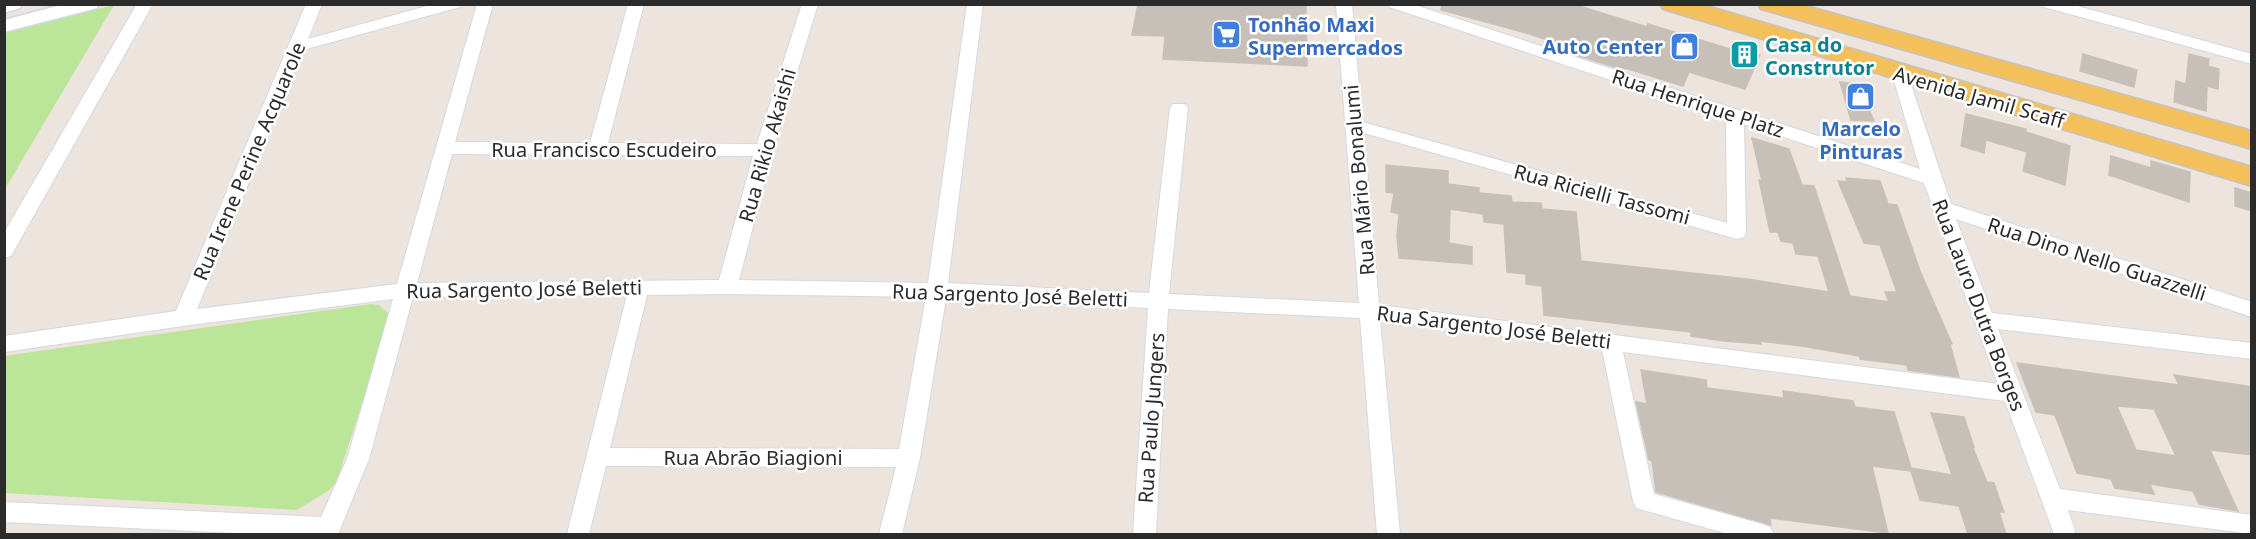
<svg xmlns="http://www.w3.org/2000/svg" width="2256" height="539" font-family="'Noto Sans',sans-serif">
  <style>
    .green { fill: #bbe599 }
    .building { fill: #c6c0b9; stroke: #c9c1b7; stroke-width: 1.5; fill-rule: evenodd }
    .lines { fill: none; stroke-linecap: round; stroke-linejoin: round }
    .minor-casing { stroke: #d3d8e4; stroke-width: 2 }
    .tertiary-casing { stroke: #d3d8e4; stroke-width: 3 }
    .primary-casing { stroke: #c4c4c4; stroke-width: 3 }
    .minor { fill: #fff; fill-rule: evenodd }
    .tertiary { fill: #fff; fill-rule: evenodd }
    .primary { fill: #f4c05c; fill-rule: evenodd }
    .labels { text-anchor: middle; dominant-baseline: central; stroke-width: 5; stroke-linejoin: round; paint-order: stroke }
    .shop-label { font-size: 20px; font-weight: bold; fill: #366cbe; stroke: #fff; text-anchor: start }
    .culture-label { font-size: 20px; font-weight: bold; fill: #0d838f; stroke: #fff; text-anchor: start }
    .street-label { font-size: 20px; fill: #2b2b2b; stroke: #fff }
  </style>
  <rect width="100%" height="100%" fill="#ede5dd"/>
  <path class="green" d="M114 5 5 189V33Z
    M371 304 379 305 391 316 336 483 328 491 297 510 5 493 4 356Z"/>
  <path class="building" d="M1138 4H1306L1307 66 1163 59 1165 36 1132 35Z
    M1442 4H1573L1647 27 1648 24 1730 49 1732 46 1760 55 1745 89 1689 72 1683 86 1625 68 1624 70 1570 53 1573 48 1519 31 1441 10Z
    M2083 54 2137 70 2134 87 2080 71Z
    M2189 54 2209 59 2208 66 2219 69 2218 89 2207 86 2206 111 2174 102 2176 81 2186 84Z
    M1840 82 1867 85 1874 107H1868L1874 121 1851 120Z
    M1966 114 2026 129V132L2070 146 2065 185 2023 171 2027 152 1986 140 1984 153 1961 146Z
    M1752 138 1789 149 1802 185 1814 186 1850 296 1889 302 1885 292H1897L1880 245 1864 243 1838 181 1847 182 1846 178 1880 181 1888 204 1897 205 1920 271 1952 344H1950L1959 377 1908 370 1907 365 1860 359 1859 356 1802 346 1760 341 1761 344 1724 341 1691 336V332L1544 315 1542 286 1526 284V274L1507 272 1504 224 1484 222 1483 214 1450 209 1449 243 1472 247V264L1399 258 1397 236 1399 214 1391 212 1394 193 1386 192V165L1448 171V184L1479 188V193L1511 196 1512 202 1541 203 1542 209 1576 212 1581 261 1747 279 1829 292 1818 256 1796 254 1793 243 1781 241 1778 232H1770L1759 180 1762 181Z
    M2111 156 2151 168V161L2190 172 2189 202 2109 175Z
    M2235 188 2252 193V211L2235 206Z
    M2017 363 2179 385 2174 375 2252 387V455L2210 450 2238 511 2199 504 2193 491 2150 484 2154 494 2115 488 2111 479 2077 473 2055 415 2036 412ZM2117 406 2154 409 2176 456 2136 450Z
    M1641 370 1706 380 1707 388 1784 398 1783 391 1853 401 1855 407 1894 412 1911 468 1952 475 1931 413 1964 417 1974 447 1972 446 1987 482 1994 483 2004 512H1999L2006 534H1968L1959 506 1920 500 1911 471 1872 466 1888 533 1770 518 1771 525 1656 492 1652 461 1649 460 1636 402 1647 404Z"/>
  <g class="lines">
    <defs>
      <path id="minor" d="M137 4H153L11 256 4 258V233Z
        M306 4H322L308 39 434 4H461L460 7 303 50 197 309 397 284 477 4H493L455 142 590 143 628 4H644L608 143 757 144 802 4H818L773 150 739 280 928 283 967 4H983L948 283 1149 293 1170 108 1173 104H1185L1188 108 1169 294 1359 303 1336 4H1352L1362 122 1727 223 1726 118 1389 7 1388 4H1412L1920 169 1892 74 1894 70H1906L1951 204 2252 302V317L1956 219 1992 313 2252 343V359L1998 329 2060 489 2252 515V534L2068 510 2076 534H2054L2005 401 1623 352 1654 494 1762 524 1770 527 1774 534H1728L1636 508 1633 501 1602 349 1380 320 1400 534H1377L1360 318 1168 309 1156 534H1133L1148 308 946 298 920 458 902 534H879L896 467 606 466 589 534H567L627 295 413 297 369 459 338 534H256L4 522V502L321 517 347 459 393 299 183 326 4 352V336L176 311ZM1744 124 1924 183 1998 384 1379 305 1364 133 1737 239 1744 237 1746 232ZM452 154 753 156 719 280 417 283ZM727 294 926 297 899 449 610 448 647 295Z
        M2043 4H2070L2252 54V64L2044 7Z"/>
      <path id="tertiary" d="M4 4H22L20 8 4 13Z
        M65 4H99L97 8 4 32V20Z"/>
      <path id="primary" d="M1660 4H1700L2252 167V186L1663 9Z
        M1758 4H1799L2252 131V149L1761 9Z"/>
    </defs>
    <use href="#minor" class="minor-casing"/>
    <use href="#tertiary" class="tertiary-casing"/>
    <use href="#primary" class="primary-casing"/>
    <use href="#minor" class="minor"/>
    <use href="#tertiary" class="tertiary"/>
    <use href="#primary" class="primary"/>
  </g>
  <defs>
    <symbol id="supermarket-square" viewBox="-11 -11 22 22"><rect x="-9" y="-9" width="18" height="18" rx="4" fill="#3f7fe0" stroke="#fff"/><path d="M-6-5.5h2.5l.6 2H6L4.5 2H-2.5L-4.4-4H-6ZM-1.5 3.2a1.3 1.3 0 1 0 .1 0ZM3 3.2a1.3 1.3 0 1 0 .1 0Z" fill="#fff"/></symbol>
    <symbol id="shop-square" viewBox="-11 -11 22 22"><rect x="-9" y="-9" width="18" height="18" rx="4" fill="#3f7fe0" stroke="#fff"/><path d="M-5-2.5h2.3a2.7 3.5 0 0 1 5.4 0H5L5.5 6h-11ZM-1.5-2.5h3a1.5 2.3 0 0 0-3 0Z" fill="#fff"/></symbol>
    <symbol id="building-square" viewBox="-11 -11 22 22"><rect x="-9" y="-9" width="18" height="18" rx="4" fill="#0f9aa8" stroke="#fff"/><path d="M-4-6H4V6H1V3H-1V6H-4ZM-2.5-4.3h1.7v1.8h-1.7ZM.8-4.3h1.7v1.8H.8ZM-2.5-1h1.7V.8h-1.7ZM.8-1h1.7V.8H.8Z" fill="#fff"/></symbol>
  </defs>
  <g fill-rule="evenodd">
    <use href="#supermarket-square" x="1210" y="18" width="33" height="33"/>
    <use href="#shop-square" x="1668" y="30" width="33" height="33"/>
    <use href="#building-square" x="1728" y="38" width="33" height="33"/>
    <use href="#shop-square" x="1844" y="80" width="33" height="33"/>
  </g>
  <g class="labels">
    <g class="shop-label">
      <text x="1248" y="24">Tonhão Maxi<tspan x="1248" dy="23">Supermercados</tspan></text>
      <text x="1663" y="46" text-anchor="end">Auto Center</text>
      <text x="1861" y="128" text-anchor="middle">Marcelo<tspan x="1861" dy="23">Pinturas</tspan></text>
    </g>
    <g class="culture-label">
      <text x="1765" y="44">Casa do<tspan x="1765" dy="23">Construtor</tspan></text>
    </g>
    <g class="street-label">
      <text transform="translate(1979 97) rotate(16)">Avenida Jamil Scaff</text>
      <text transform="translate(1698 103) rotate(18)">Rua Henrique Platz</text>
      <text transform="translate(767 145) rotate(-74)">Rua Rikio Akaishi</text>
      <text x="604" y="149">Rua Francisco Escudeiro</text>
      <text transform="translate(249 161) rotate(-67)">Rua Irene Perine Acquarole</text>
      <text transform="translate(1359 180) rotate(-95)">Rua Mário Bonalumi</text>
      <text transform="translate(1602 194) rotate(15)">Rua Ricielli Tassomi</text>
      <text transform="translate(2097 259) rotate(18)">Rua Dino Nello Guazzelli</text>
      <text transform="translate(524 289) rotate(-1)">Rua Sargento José Beletti</text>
      <text transform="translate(1010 295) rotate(2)">Rua Sargento José Beletti</text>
      <text transform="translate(1979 305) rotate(69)">Rua Lauro Dutra Borges</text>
      <text transform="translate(1494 327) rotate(7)">Rua Sargento José Beletti</text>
      <text transform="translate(1151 418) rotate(-86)">Rua Paulo Jungers</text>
      <text x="753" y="457">Rua Abrão Biagioni</text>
    </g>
  </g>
  <rect width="2256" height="539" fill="none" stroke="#2b2b2b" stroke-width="12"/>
</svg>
